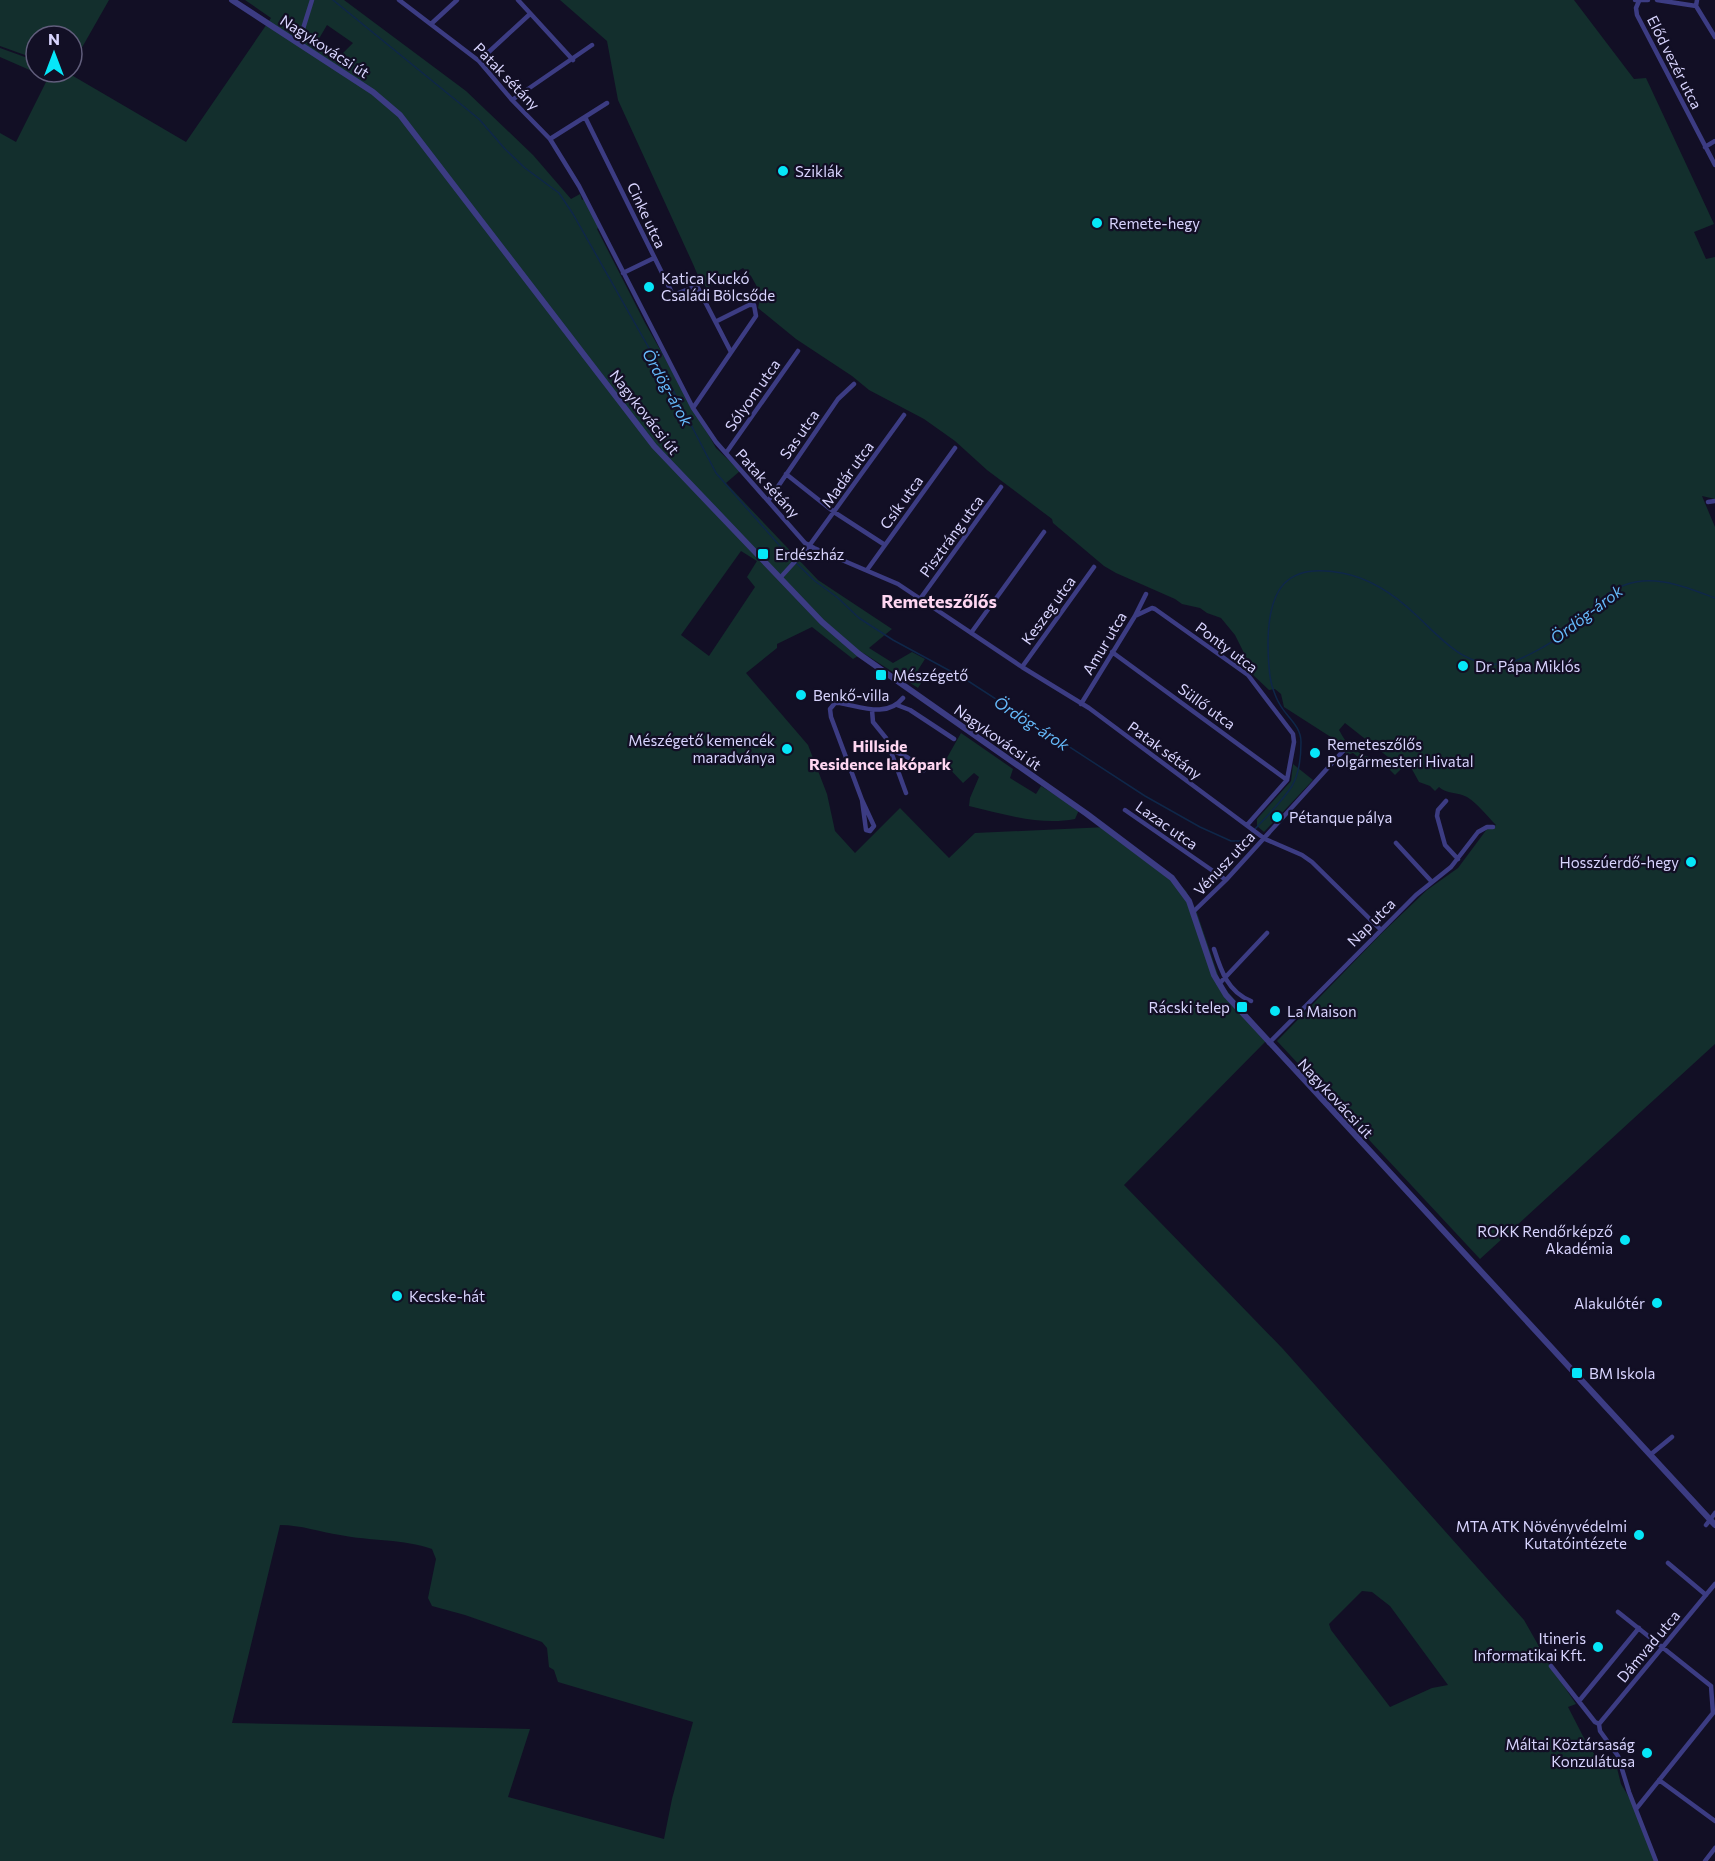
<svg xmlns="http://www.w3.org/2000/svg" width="1715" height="1861" font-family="Commissioner,sans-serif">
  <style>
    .green { fill: #132f2d; fill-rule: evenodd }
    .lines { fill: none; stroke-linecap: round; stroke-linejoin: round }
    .stream { stroke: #0f2749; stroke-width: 1.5 }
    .minor { stroke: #3c3c83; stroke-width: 4.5 }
    .tertiary { stroke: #3c3c83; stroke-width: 6 }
    .poi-dot { fill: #06e6f8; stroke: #120f25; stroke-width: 2 }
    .labels { text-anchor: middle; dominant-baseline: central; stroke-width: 4.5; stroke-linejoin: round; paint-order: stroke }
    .street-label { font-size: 15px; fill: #d8d4fe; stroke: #120f25 }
    .poi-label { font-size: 15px; fill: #d8d4fe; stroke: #120f25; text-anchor: start }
    .water-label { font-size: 16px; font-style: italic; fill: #65bafb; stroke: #120f25 }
    .neighbourhood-label { font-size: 16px; font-weight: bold; fill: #fed6f1; stroke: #120f25 }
    .quarter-label { font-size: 18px; font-weight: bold; fill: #fed6f1; stroke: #120f25 }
  </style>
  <rect width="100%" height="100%" fill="#120f25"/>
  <path class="green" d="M0 0H109L72 65V36H36V59L0 46Z
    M245 0H344L466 91 533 155 571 199 580 194 582 200 584 199 599 227 597 229 645 323 716 448 740 471 726 483 818 580 892 629 869 648 893 663 912 652 925 659 918 670 926 675 918 688 863 653 853 659 812 627 777 644V648L746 673 808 745 827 794 835 831 855 853 900 808 949 858 975 833 1107 827 1174 879 1186 891 1196 910 1221 984 1268 1038 1265 1042 1124 1185 1283 1349 1524 1620 1549 1664 1576 1704 1568 1707 1584 1738 1600 1763 1614 1756 1621 1784 1636 1809 1656 1861H0V133L16 142 48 78 0 57V48L36 61V72L68 73 186 142 271 18ZM327 25 353 43 340 56 317 42ZM741 551 757 561 747 577 755 587 709 656 681 635ZM280 1525C301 1525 320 1532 340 1535 370 1541 404 1539 432 1549L436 1559 428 1598 432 1606 465 1615 542 1642 547 1648 549 1667 554 1670 558 1682 693 1722 672 1799 664 1839 508 1797 530 1729 232 1723ZM1362 1591 1372 1592 1390 1606 1448 1685 1432 1688 1390 1707 1331 1630 1329 1624Z
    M560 0H1574L1634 79 1646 78 1714 224 1694 232 1706 259 1715 257V499L1702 496 1715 527V1044L1480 1259 1277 1041 1382 933 1427 890 1458 868 1487 829 1496 825C1487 816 1478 804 1467 797 1458 792 1446 794 1439 787L1435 791 1430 786 1419 782 1408 762 1395 775 1383 763 1388 757 1345 723 1339 730C1348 746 1351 750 1369 757L1359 758 1353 753 1347 755 1337 741 1284 707 1281 694 1275 689 1269 690 1251 673 1253 671 1235 635 1221 618 1207 613 1200 608 1182 604 1175 599 1116 573 1104 566 1053 523 1052 519 987 470 955 441 924 419 869 390 852 376 796 339 758 308 761 294 751 276 743 268 707 288 699 278 693 264 618 100 607 41Z
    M961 733 1013 769 1010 778 1036 794 1041 786 1079 810 1075 819C1040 826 1004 814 969 806L970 798 979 777 974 773 963 783 944 763Z
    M1293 764 1313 780 1264 832 1257 826V819L1291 781Z"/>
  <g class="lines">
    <path class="stream" d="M333 0 479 119 505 149 525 168 559 193 573 214 675 394 716 473 787 554 815 581 837 597 859 618 893 640 965 679 1145 796 1200 827 1231 841H1240L1247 838C1260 823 1282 802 1292 786 1299 774 1301 756 1301 742 1301 725 1286 717 1279 703 1276 698 1274 692 1272 686 1268 671 1268 656 1268 641 1269 590 1285 562 1342 573 1370 578 1396 596 1416 615 1443 640 1467 671 1508 663 1521 660 1534 652 1545 646 1561 637 1577 627 1590 615 1596 610 1598 602 1604 597 1640 568 1677 584 1715 598"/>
    <path class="minor" d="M399 0 479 61 512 100 550 139 579 186 693 408 716 442 805 543 814 548 898 584 1022 667 1089 708 1265 839 1302 855 1312 862 1380 929
      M518 0 573 60
      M1635 0H1648
      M1657 0 1696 6
      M1697 0 1696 6 1715 37
      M1639 1 1636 8 1637 15 1715 165
      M431 24 457 0
      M297 42 302 32 312 0
      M479 61 530 14
      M512 100 592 45
      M585 117 673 295 697 286 731 352
      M550 139 607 103
      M1705 147 1715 141
      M623 273 654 258
      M693 408 756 316 754 305H749L717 321
      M726 453 798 351
      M786 474 834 512 885 545
      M768 501 838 399 854 384
      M1708 502 1715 501
      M867 570 955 448
      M780 578 809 546 904 415
      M920 599 1001 487
      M1135 616 1152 608 1155 609 1248 675 1293 734 1294 742 1287 780 1247 825
      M971 633 1044 532
      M1112 652 1287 780
      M1022 667 1094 567
      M1081 704 1135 616 1146 594
      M897 705 910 710 954 739
      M872 710 873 722 886 738 906 793
      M889 749 907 757 924 770
      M862 800 874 826 870 831 866 830 862 800 831 717 830 709 835 703H840C862 707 887 718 903 698
      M1446 801 1438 810 1437 816 1445 845 1458 859
      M1125 810 1226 880
      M1396 843 1432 882
      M1193 912 1226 880 1344 750
      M1214 949C1221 971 1228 992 1251 1001
      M1219 984 1267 933
      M1269 1043 1416 895 1451 867 1478 832 1487 827H1493
      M1650 1455 1672 1437
      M1706 1525 1715 1513
      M1668 1563 1706 1595
      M1618 1612 1711 1686
      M1551 1666 1595 1722 1599 1724 1600 1731 1618 1756 1629 1792 1656 1861
      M1711 1686 1713 1713
      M1579 1701 1639 1628
      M1599 1724 1715 1584
      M1659 1780 1715 1821
      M1636 1809 1713 1713
      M1705 1861 1715 1848"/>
    <path class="tertiary" d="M232 0 373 92 400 115 654 446 822 622 859 654 1087 814 1172 878 1189 901 1214 975 1226 995 1715 1525"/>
  </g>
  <g class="poi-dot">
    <circle cx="783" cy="171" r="6"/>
    <circle cx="1097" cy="223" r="6"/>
    <circle cx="649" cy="287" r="6"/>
    <rect x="757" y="548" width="12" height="12" rx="3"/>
    <circle cx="1463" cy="666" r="6"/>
    <rect x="875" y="669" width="12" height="12" rx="3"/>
    <circle cx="801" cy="695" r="6"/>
    <circle cx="787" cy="749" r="6"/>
    <circle cx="1315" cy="753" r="6"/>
    <circle cx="1277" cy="817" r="6"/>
    <circle cx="1691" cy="862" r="6"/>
    <rect x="1236" y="1001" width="12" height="12" rx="3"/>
    <circle cx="1275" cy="1011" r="6"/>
    <circle cx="1625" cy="1240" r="6"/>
    <circle cx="397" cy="1296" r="6"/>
    <circle cx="1657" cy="1303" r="6"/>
    <rect x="1571" y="1367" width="12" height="12" rx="3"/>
    <circle cx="1639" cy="1535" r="6"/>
    <circle cx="1598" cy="1647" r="6"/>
    <circle cx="1647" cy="1753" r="6"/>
  </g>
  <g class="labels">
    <g class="street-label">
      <text transform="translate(325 46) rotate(33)">Nagykovácsi út</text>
      <text transform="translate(1675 62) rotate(63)">Előd vezér utca</text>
      <text transform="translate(507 76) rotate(46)">Patak sétány</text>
      <text transform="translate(647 215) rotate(65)">Cinke utca</text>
      <text transform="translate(752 395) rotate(-55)">Sólyom utca</text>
      <text transform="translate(645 412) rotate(52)">Nagykovácsi út</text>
      <text transform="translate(799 434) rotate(-55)">Sas utca</text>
      <text transform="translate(847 474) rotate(-54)">Madár utca</text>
      <text transform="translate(768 483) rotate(48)">Patak sétány</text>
      <text transform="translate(901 502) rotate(-54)">Csík utca</text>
      <text transform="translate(951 536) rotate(-54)">Pisztráng utca</text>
      <text transform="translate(1048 610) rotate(-54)">Keszeg utca</text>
      <text transform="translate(1104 643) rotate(-59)">Amur utca</text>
      <text transform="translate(1227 647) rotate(37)">Ponty utca</text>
      <text transform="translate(1207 706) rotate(36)">Süllő utca</text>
      <text transform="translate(998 737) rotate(35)">Nagykovácsi út</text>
      <text transform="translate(1165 750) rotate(36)">Patak sétány</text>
      <text transform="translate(1167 825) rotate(35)">Lazac utca</text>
      <text transform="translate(1224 863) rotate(-47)">Vénusz utca</text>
      <text transform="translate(1371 922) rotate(-45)">Nap utca</text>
      <text transform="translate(1336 1098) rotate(47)">Nagykovácsi út</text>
      <text transform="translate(1648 1646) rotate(-50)">Dámvad utca</text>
    </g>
    <g class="poi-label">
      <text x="795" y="171">Sziklák</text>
      <text x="1109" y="223">Remete-hegy</text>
      <text x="661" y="278">Katica Kuckó<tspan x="661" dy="17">Családi Bölcsőde</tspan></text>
      <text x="775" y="554">Erdészház</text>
      <text x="1475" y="666">Dr. Pápa Miklós</text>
      <text x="893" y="675">Mészégető</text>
      <text x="813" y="695">Benkő-villa</text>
      <text x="775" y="740" text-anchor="end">Mészégető kemencék<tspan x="775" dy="17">maradványa</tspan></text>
      <text x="1327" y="744">Remeteszőlős<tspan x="1327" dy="17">Polgármesteri Hivatal</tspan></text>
      <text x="1289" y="817">Pétanque pálya</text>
      <text x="1679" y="862" text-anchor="end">Hosszúerdő-hegy</text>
      <text x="1230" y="1007" text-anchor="end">Rácski telep</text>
      <text x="1287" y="1011">La Maison</text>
      <text x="1613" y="1231" text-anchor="end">ROKK Rendőrképző<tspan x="1613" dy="17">Akadémia</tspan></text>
      <text x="409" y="1296">Kecske-hát</text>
      <text x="1645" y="1303" text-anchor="end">Alakulótér</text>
      <text x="1589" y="1373">BM Iskola</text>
      <text x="1627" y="1526" text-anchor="end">MTA ATK Növényvédelmi<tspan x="1627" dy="17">Kutatóintézete</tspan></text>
      <text x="1586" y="1638" text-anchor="end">Itineris<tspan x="1586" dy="17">Informatikai Kft.</tspan></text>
      <text x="1635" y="1744" text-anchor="end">Máltai Köztársaság<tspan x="1635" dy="17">Konzulátusa</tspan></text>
    </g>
    <g class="water-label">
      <text transform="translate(668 387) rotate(61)">Ördög-árok</text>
      <text transform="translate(1586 614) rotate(-37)">Ördög-árok</text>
      <text transform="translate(1032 723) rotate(33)">Ördög-árok</text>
    </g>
    <g class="neighbourhood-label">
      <text x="880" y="745">Hillside<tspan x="880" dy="18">Residence lakópark</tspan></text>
    </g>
    <g class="quarter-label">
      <text x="939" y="601">Remeteszőlős</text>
    </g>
  </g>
  <g transform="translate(54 54)"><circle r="28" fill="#120f25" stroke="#615e7c" stroke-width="1.5"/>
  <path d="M0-4.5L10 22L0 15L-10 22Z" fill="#06e6f8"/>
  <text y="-9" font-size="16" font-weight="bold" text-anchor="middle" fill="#d8d4fe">N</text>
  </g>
</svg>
